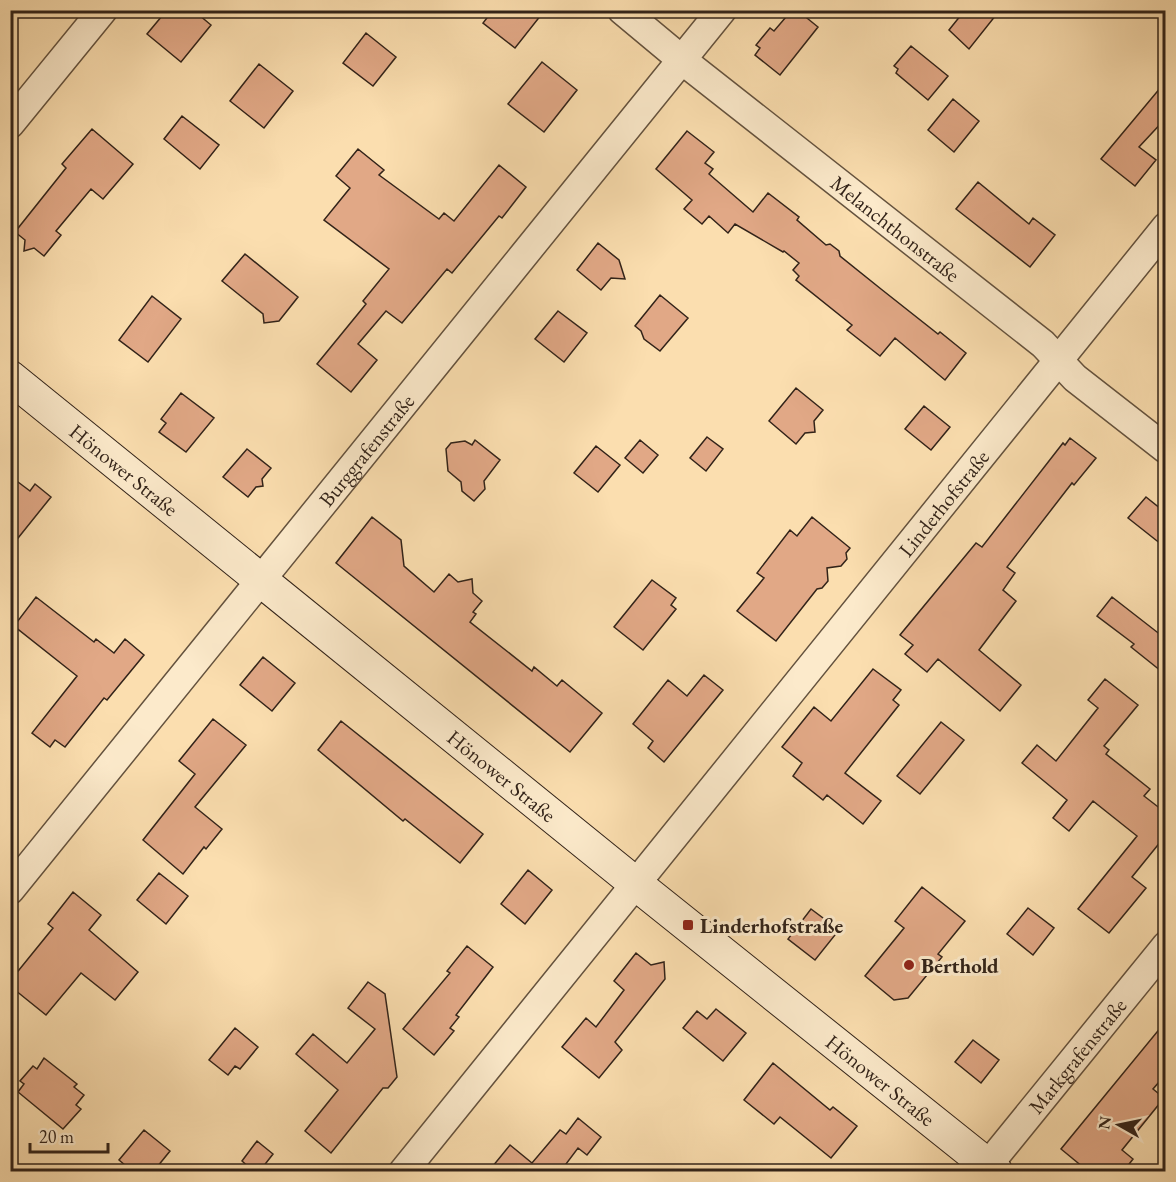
<svg xmlns="http://www.w3.org/2000/svg" width="1176" height="1182" font-family="'EB Garamond',serif">
  <style>
    .building { fill: #e1a886; stroke: #322319; stroke-width: 1.5 }
    .lines { fill: none; stroke-linecap: round; stroke-linejoin: round }
    .minor-casing { stroke: #64523e; stroke-width: 31 }
    .secondary-casing { stroke: #322319; stroke-width: 35 }
    .minor { stroke: #fceacb; stroke-width: 28 }
    .secondary { stroke: #fceacb; stroke-width: 33 }
    .poi-dot { fill: #8f2418; stroke: #fceacb; stroke-width: 2 }
    .labels { text-anchor: middle; dominant-baseline: central; stroke-width: 6; stroke-linejoin: round; paint-order: stroke }
    .street-label { font-size: 21px; fill: #322319; stroke: #fceacb }
    .poi-label { font-size: 21px; font-weight: bold; fill: #322319; stroke: #fceacb; text-anchor: start }
  </style>
  <rect width="100%" height="100%" fill="#fbdeaf"/>
  <filter id="stains"><feTurbulence type="fractalNoise" baseFrequency=".00333" numOctaves="4"/><feColorMatrix values="0 0 0 0 .2 0 0 0 0 .09 0 0 0 0 .02 0 0 0 .5 -.17"/></filter>
  <radialGradient id="worn" r=".72"><stop offset=".6" stop-color="#630" stop-opacity="0"/><stop offset="1" stop-color="#630" stop-opacity=".3"/></radialGradient>
  <path class="building" d="M167 10H193L211 25 181 62 147 34Z
    M493 10H545L515 48 483 23Z
    M792 10H797L818 27 780 75 755 55 760 48 756 45 770 28 774 31Z
    M965 10H1000L969 49 949 30Z
    M366 33 396 57 373 86 343 63Z
    M911 46 948 76 928 100 896 73 898 69 894 66Z
    M542 62 577 90 544 132 508 104Z
    M259 64 293 91 264 128 230 101Z
    M1166 81V118L1139 147 1156 160 1135 186 1101 159Z
    M953 99 979 121 954 152 928 130Z
    M182 116 219 145 200 169 164 139Z
    M92 129 133 164 103 199 91 189 56 231 61 235 44 256 34 248 24 251 25 240 15 232 66 168 62 164Z
    M687 131 714 152 705 163 713 169 709 174 753 212 768 193 799 217 797 220 826 245 830 244 839 251 840 256 881 289 938 334 940 332 966 353 945 380 895 338 880 356 847 330 852 325 796 280 799 276 793 270 799 263 784 251 783 252 735 224 728 233 709 216 702 224 684 209 692 200 656 169Z
    M358 149 384 170 379 175 439 219 444 213 454 221 499 165 526 187 502 218 499 216 452 273 447 269 402 323 386 311 358 344 377 360 351 392 317 364 366 304 363 301 389 269 324 220 350 188 336 176Z
    M978 182 1029 224 1033 218 1055 235 1030 267 956 209Z
    M598 243 619 260 625 279 611 278 601 290 577 270Z
    M245 254 298 297 279 321 264 323 263 314 222 281Z
    M660 295 688 318 660 351 644 339 641 331 635 326Z
    M152 296 181 319 148 362 119 340Z
    M558 311 587 333 564 362 535 339Z
    M796 388 823 410 814 421 815 432 805 433 796 444 769 421Z
    M181 393 214 418 186 452 159 432 166 423 161 419Z
    M924 406 950 427 931 450 905 429Z
    M707 437 723 449 706 471 690 458Z
    M1070 438 1096 458 1074 485 1072 483 1007 567 1015 573 1003 590 1016 601 979 650 1021 685 1000 711 938 659 927 672 905 654 913 645 900 635 976 543 982 547 1063 443 1065 445Z
    M475 440 500 460 484 481 485 489 474 501 462 491 461 482 448 471 446 449 451 443 465 441 472 445Z
    M640 440 658 455 643 473 625 458Z
    M596 446 620 465 598 492 574 473Z
    M247 449 271 468 262 479 263 486 256 487 248 497 223 477Z
    M10 476 30 491 35 484 51 497 10 548Z
    M1146 497 1166 513V548L1128 518Z
    M372 517 401 540 404 566 434 592 449 574 458 582 472 579 473 593 482 601 473 612 476 614 470 622 532 671 534 667 557 686 562 680 602 713 570 752 336 563Z
    M812 517 850 548 846 553 847 559 841 566 827 568 828 581 822 588 817 589 776 641 737 611 764 578 757 573 790 530 797 536Z
    M652 580 676 598 671 605 676 609 643 650 614 627Z
    M36 597 94 642 96 639 114 653 125 639 144 655 107 700 104 698 65 747 55 740 50 747 32 733 77 676 14 626Z
    M1112 597 1166 639V675L1131 647 1134 644 1097 616Z
    M263 657 295 683 272 711 240 685Z
    M873 669 901 690 893 700 899 705 845 773 881 801 863 824 827 795 823 800 793 776 802 763 782 747 814 707 831 721Z
    M704 675 723 690 664 762 648 748 653 741 633 724 668 680 687 696Z
    M1105 679 1138 705 1104 746 1109 750 1106 754 1150 789 1144 796 1166 813V835L1132 877 1146 888 1109 933 1078 909 1137 836 1093 801 1069 831 1053 818 1067 800 1022 763 1037 745 1056 761 1098 708 1088 700Z
    M213 719 246 745 195 807 222 829 206 849 204 847 183 874 143 840 195 774 179 761Z
    M341 721 483 834 460 863 405 819 403 821 318 750Z
    M941 722 964 740 920 794 897 776Z
    M528 870 552 890 525 924 501 904Z
    M159 873 188 896 166 924 137 900Z
    M922 887 965 921 938 954 942 957 908 998 894 1000 865 976 904 928 895 921Z
    M73 892 101 915 89 930 138 972 115 1000 81 973 46 1015 10 986V981L53 928 48 924Z
    M1028 908 1054 928 1033 955 1007 934Z
    M811 909 839 930 815 960 788 939Z
    M467 946 493 967 456 1015 459 1017 450 1028 454 1031 434 1055 403 1029 450 973 447 971Z
    M636 953 651 965 664 962 665 979 615 1042 622 1050 599 1078 562 1047 586 1018 596 1027 624 990 614 981Z
    M368 982 385 994 397 1077 388 1088H383L331 1153 305 1131 338 1090 296 1054 313 1034 347 1063 375 1029 348 1008Z
    M716 1009 746 1033 723 1061 683 1028 697 1011 707 1019Z
    M1166 1021V1074L1153 1089 1164 1098 1122 1150 1133 1159 1123 1172H1089L1061 1149Z
    M235 1028 258 1047 240 1069 235 1066 228 1075 209 1060Z
    M973 1040 999 1060 981 1083 955 1062Z
    M44 1058 77 1084 74 1087 84 1095 76 1105 81 1109 63 1129 18 1092 24 1084 20 1081 33 1066 37 1069Z
    M773 1063 830 1110 833 1107 857 1126 831 1158 780 1117 774 1124 744 1100Z
    M578 1118 601 1137 587 1155 578 1148 560 1172H488L510 1145 532 1163 560 1130 566 1134Z
    M144 1130 170 1151 153 1172H133L119 1160Z
    M257 1141 273 1154 259 1172H254L242 1161Z"/>
  <g class="lines">
    <defs>
      <g id="minor">
        <path id="s1" d="M622 10 682 60 1043 344 1075 378 1166 449"/>
        <path d="M10 124 103 10"/>
        <path id="s2" d="M10 890 722 10"/>
        <path id="s3" d="M988 1165 1166 946"/>
        <path id="s4" d="M403 1172 1166 227"/>
      </g>
      <g id="secondary">
        <path id="s5" d="M10 377 636 884 996 1172"/>
      </g>
    </defs>
    <use href="#minor" class="minor-casing"/>
    <use href="#secondary" class="secondary-casing"/>
    <use href="#minor" class="minor"/>
    <use href="#secondary" class="secondary"/>
  </g>
  <g class="poi-dot">
    <rect x="682" y="919" width="12" height="12" rx="3"/>
    <circle cx="909" cy="965" r="6"/>
  </g>
  <g class="labels">
    <g class="street-label">
      <text stroke="none"><textPath href="#s1" startOffset="350">Melanchthonstraße</textPath></text>
      <text stroke="none"><textPath href="#s2" startOffset="566">Burggrafenstraße</textPath></text>
      <text stroke="none"><textPath href="#s5" startOffset="147">Hönower Straße</textPath></text>
      <text stroke="none"><textPath href="#s4" startOffset="860">Linderhofstraße</textPath></text>
      <text stroke="none"><textPath href="#s5" startOffset="633">Hönower Straße</textPath></text>
      <text stroke="none"><textPath href="#s3" startOffset="141">Markgrafenstraße</textPath></text>
      <text stroke="none"><textPath href="#s5" startOffset="1119">Hönower Straße</textPath></text>
    </g>
    <g class="poi-label">
      <text x="700" y="925">Linderhofstraße</text>
      <text x="921" y="965">Berthold</text>
    </g>
  </g>
  <rect width="1176" height="1182" fill="none" stroke="#fbdeaf" stroke-width="36"/>
  <rect x="12" y="12" width="1152" height="1158" fill="none" stroke="#322319" stroke-width="3"/>
  <rect x="18" y="18" width="1140" height="1146" fill="none" stroke="#322319" stroke-width="1.5"/>
  <g transform="translate(1119 1125) rotate(279)" stroke="#fceacb" stroke-width="4.5" paint-order="stroke">
  <path d="M0-4.5L10 22L0 15L-10 22Z" fill="#322319"/>
  <text y="-9" font-size="16" font-weight="bold" text-anchor="middle" fill="#322319">N</text>
  </g>
  <path d="M30 1143v9h78v-9" fill="none" stroke="#322319" stroke-width="3"/>
  <text x="39" y="1143" font-size="18" fill="#322319" stroke="#fceacb" stroke-width="4.5" paint-order="stroke">20 m</text>
  <rect width="100%" height="100%" filter="url(#stains)"/>
  <rect width="100%" height="100%" fill="url(#worn)"/>
</svg>
